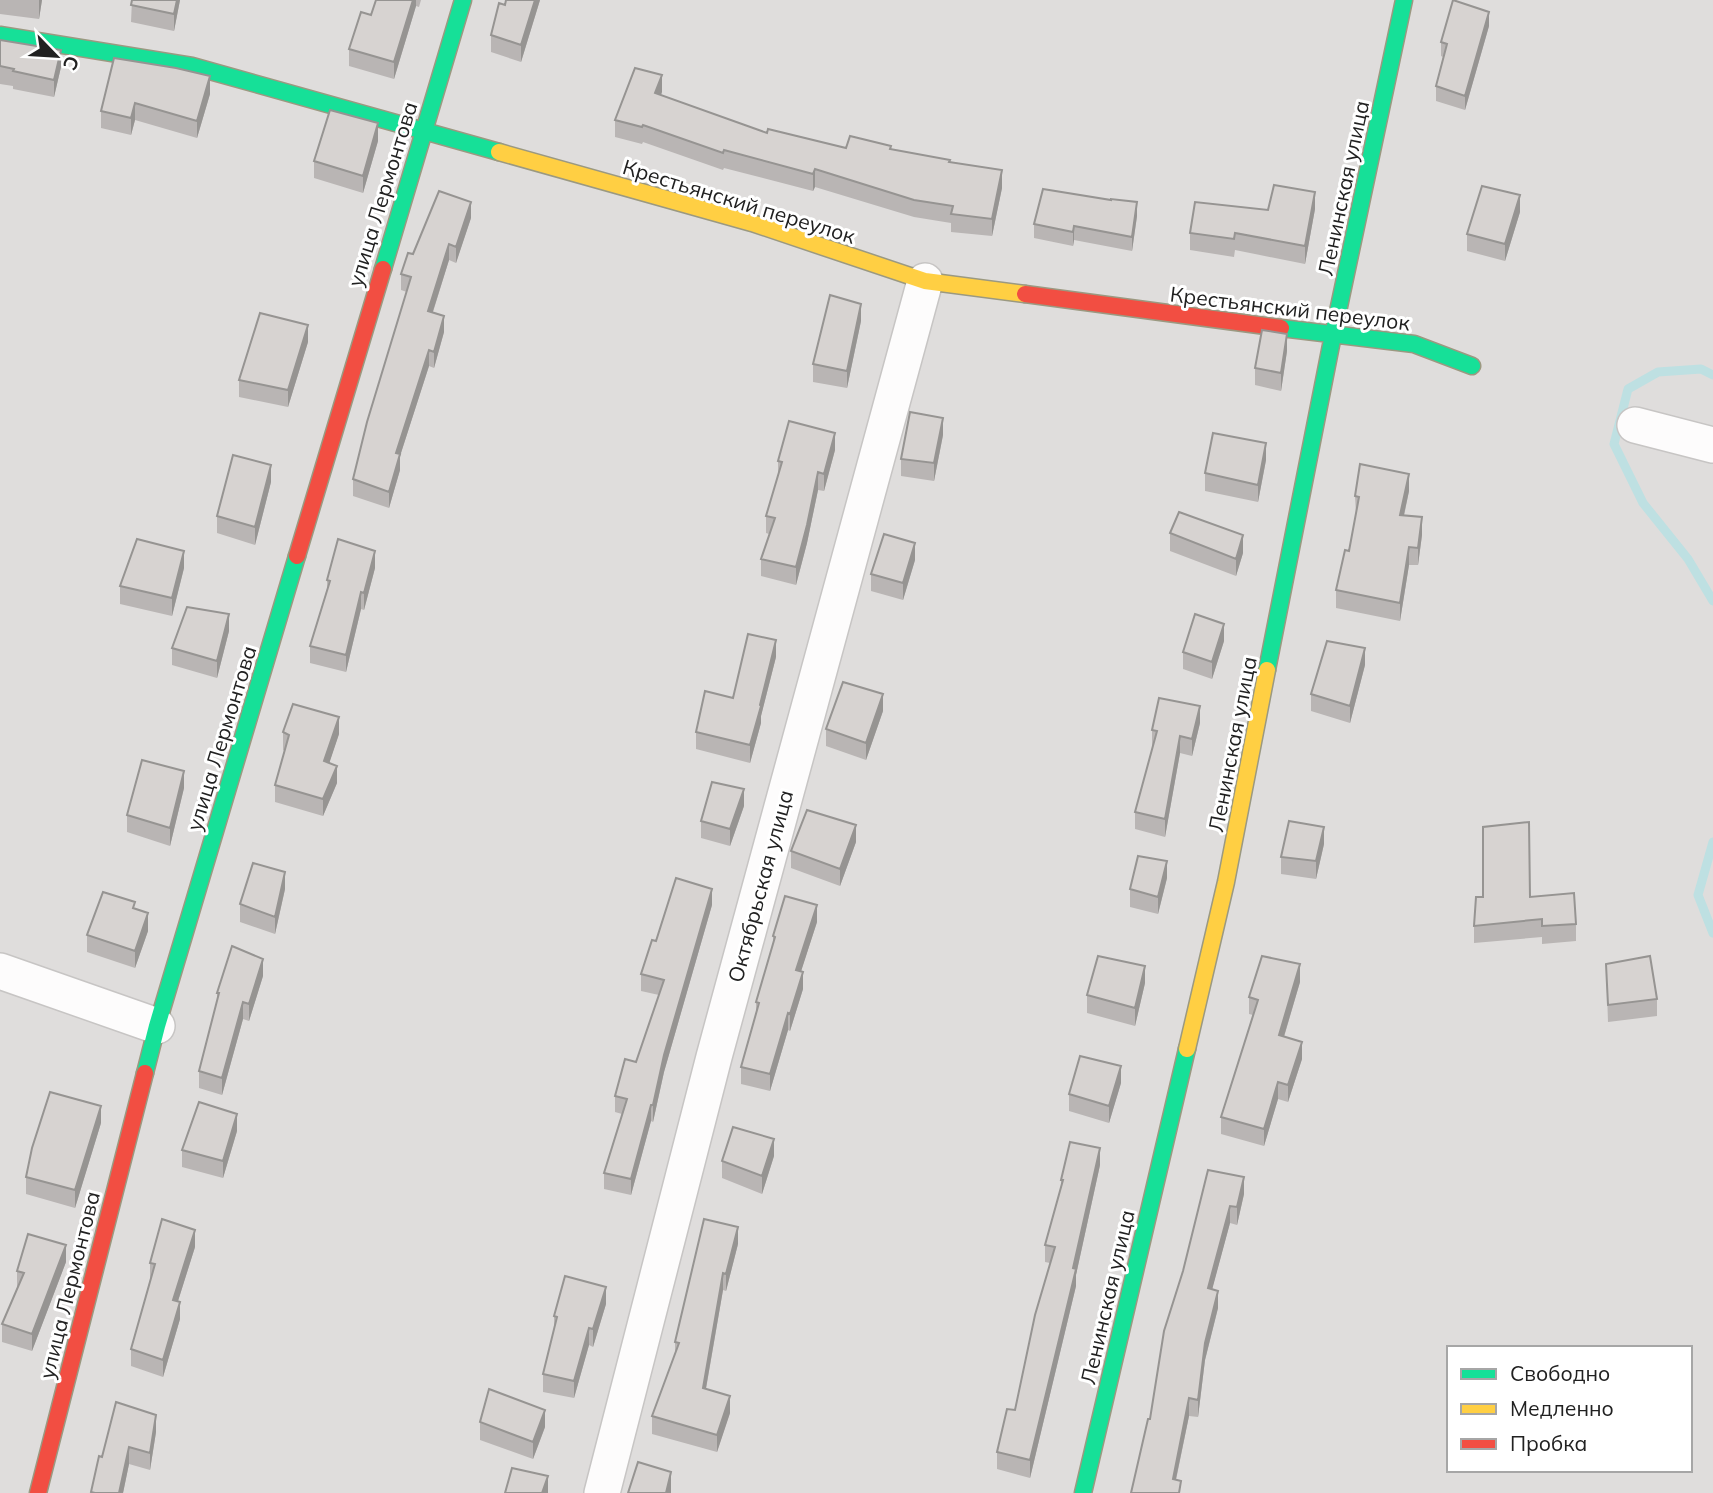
<svg xmlns="http://www.w3.org/2000/svg" width="1713" height="1493" font-family="Mulish,sans-serif">
  <style>
    .residential { fill: #dfdddc; fill-rule: evenodd }
    .lines { fill: none; stroke-linecap: round; stroke-linejoin: round }
    .stream { stroke: #bee0e2; stroke-width: 9 }
    .street-casing { stroke: #c7c5c4; stroke-width: 38 }
    .fast-casing { stroke: #9b9981; stroke-width: 19 }
    .slow-casing { stroke: #9b9981; stroke-width: 19 }
    .jam-casing { stroke: #9b9981; stroke-width: 19 }
    .street { stroke: #fdfcfc; stroke-width: 35 }
    .fast { stroke: #16e098; stroke-width: 16 }
    .slow { stroke: #ffcf43; stroke-width: 16 }
    .jam { stroke: #f24e42; stroke-width: 16 }
    .wall { fill: #b9b5b4 }
    .shaded-wall { fill: #969492 }
    .building { fill: #d7d3d1; stroke: #969492; stroke-width: 2 }
    .labels { text-anchor: middle; dominant-baseline: central; stroke-width: 6; stroke-linejoin: round; paint-order: stroke }
    .street-label { font-size: 21px; fill: #212121; stroke: #fff }
  </style>
  <rect width="100%" height="100%" fill="#f0edea"/>
  <path class="residential" d="M0 0H1713V1493H0ZM1449 1348H1690V1470H1449Z"/>
  <g class="lines">
    <path class="stream" d="M1713 375 1701 369 1658 372 1628 389 1614 444 1643 503 1688 559 1713 601
      M1713 842 1698 895 1713 933"/>
    <defs>
      <path id="street" d="M1635 425 1713 445
        M0 971 157 1026
        M602 1493 714 1057 925 281"/>
      <path id="fast" d="M0 35 192 66 499 152
        M383 269 463 0
        M1281 328 1414 344 1472 366
        M1267 670 1333 335 1404 0
        M145 1073 157 1026 297 556
        M1083 1493 1187 1049"/>
      <path id="slow" d="M499 152 752 223 925 281 1025 294
        M1187 1049 1226 882 1267 670"/>
      <path id="jam" d="M1025 294 1281 328
        M297 556 383 269
        M38 1493 145 1073"/>
    </defs>
    <use href="#street" class="street-casing"/>
    <use href="#fast" class="fast-casing"/>
    <use href="#slow" class="slow-casing"/>
    <use href="#jam" class="jam-casing"/>
    <use href="#street" class="street"/>
    <use href="#fast" class="fast"/>
    <use href="#slow" class="slow"/>
    <use href="#jam" class="jam"/>
  </g>
  <path class="wall" d="M0 0H42L39 19 0 14Z
    M132 0H180L174 31 131 22Z
    M376 0H421L419 7 416 6 394 79 349 66V49L371 15Z
    M540 0 521 62 491 52V35L505 5Z
    M1489 26 1465 110 1436 101V86L1443 57 1441 56V42Z
    M0 40 61 67 54 97 13 89V86L0 84Z
    M114 58 210 94 197 138 135 120 131 135 101 128V111Z
    M662 92 661 95 767 133 846 148 891 149 950 162 1002 188 992 236 951 232V223L914 217 815 187 813 191 724 168 723 170 643 142 642 144 615 137V120Z
    M378 141 363 193 314 178V161Z
    M1315 209 1305 264 1235 250 1234 257 1190 250V233L1268 210Z
    M1520 212 1505 261 1467 251V234Z
    M1137 216 1132 251 1074 240 1073 246 1034 238V224Z
    M471 218 456 263 449 260 433 312 444 332 434 368 429 366 400 456V470L389 508 353 496V479L407 292 401 290V274Z
    M861 321 847 388 813 382V364Z
    M308 342 288 407 239 397V380Z
    M1287 351 1281 391 1255 385V368Z
    M943 435 934 481 901 476V459Z
    M835 450 824 491 818 490 807 543 796 585 761 576V559L769 534 766 533V516L778 477V461Z
    M1266 460 1258 502 1205 491V473Z
    M271 482 255 545 217 533V516Z
    M1409 491 1404 516 1422 535 1418 565H1409L1400 621 1336 608V590L1349 551 1356 513 1355 496Z
    M1170 533 1243 553 1236 576 1170 551Z
    M915 560 903 600 871 591V574Z
    M184 568 172 616 120 604V586Z
    M375 568 364 610 361 609 346 672 310 663V646L327 589V580Z
    M229 631 217 678 172 665V648Z
    M1224 641 1212 679 1183 669V652Z
    M776 657 761 716V723L750 763 696 749V732Z
    M1365 665 1350 723 1311 711V694Z
    M883 711 866 760 826 746V729Z
    M1200 723 1192 756 1180 753 1165 837 1135 829V812L1153 748H1152V730Z
    M283 732 339 734 329 763 337 783 323 816 275 802V785L285 751 283 750Z
    M184 788 170 846 127 832V815Z
    M744 806 730 846 701 838V821Z
    M856 842 840 886 791 868V851Z
    M1324 844 1316 879 1281 874V857Z
    M1167 878 1158 914 1130 907V889Z
    M285 889 275 934 240 922V904Z
    M1483 897H1530L1576 924V941L1542 944V937L1474 943V926Z
    M712 905 664 1072 653 1122 651 1121 631 1195 604 1189V1173L622 1114 615 1112V1096L636 1062 659 995 641 991V974L656 941Z
    M135 908 148 931 135 968 87 952V935Z
    M817 922 801 971 803 989 790 1031 788 1030 770 1091 741 1084V1067L756 1014V1002L773 945V936Z
    M1606 964 1657 999V1016L1608 1022Z
    M263 976 249 1021 243 1019 222 1095 199 1088V1071L217 1001V993Z
    M1300 982 1284 1037 1302 1059 1288 1102 1278 1099 1264 1146 1221 1134V1117L1253 1015 1249 1014V997Z
    M1145 983 1135 1026 1087 1013V995Z
    M1121 1083 1109 1123 1069 1111V1094Z
    M101 1123 75 1208 26 1194V1177Z
    M237 1131 223 1178 182 1167V1150Z
    M774 1156 762 1194 722 1178V1161Z
    M1100 1165 1076 1275V1286L1030 1478 997 1469V1452L1015 1410 1050 1263 1045 1262V1245L1061 1186V1180Z
    M1208 1170 1244 1194 1237 1225 1230 1223 1212 1289 1218 1308 1205 1360 1198 1417 1189 1416 1176 1480 1181 1493 1150 1419 1183 1271Z
    M738 1244 726 1291 723 1290 706 1389 730 1413 717 1452 652 1434V1416L675 1355V1342Z
    M195 1247 178 1301 180 1319 163 1377 131 1366V1349L150 1280V1263Z
    M66 1262 32 1351 2 1342V1324L17 1288V1271Z
    M606 1304 593 1347 589 1345 574 1398 543 1392V1374L554 1331V1316Z
    M480 1422 545 1427 533 1459 480 1440Z
    M156 1432 150 1470 129 1464 123 1493H91L99 1456 102 1457Z"/>
  <path class="shaded-wall" d="M39 0H42L39 19Z
    M177 0H180L174 31V14Z
    M413 0H416V6L394 79V62Z
    M535 0H540L521 62V45Z
    M1489 12V26L1465 110V96Z
    M61 50V67L54 97V80Z
    M662 75V92L655 110V93Z
    M210 76V94L197 138V121Z
    M135 103V120L131 135V118Z
    M378 123V141L363 193V176Z
    M815 169V187L813 191V174Z
    M1002 170V188L992 236V219Z
    M1315 192V209L1305 264V246Z
    M1520 195V212L1505 261V244Z
    M471 202V218L456 263V247Z
    M1137 202V216L1132 251V237Z
    M1074 226V240L1073 246V232Z
    M449 244V260L428 327V311Z
    M861 304V321L847 388V371Z
    M444 316V332L434 368V352Z
    M308 325V342L288 407V390Z
    M1287 334V351L1281 391V373Z
    M429 350V366L400 456V470L389 508V492L396 453Z
    M943 418V435L934 481V463Z
    M835 433V450L824 491V474Z
    M1266 443V460L1258 502V485Z
    M271 465V482L255 545V527Z
    M818 472V490L807 543 796 585V567Z
    M1409 474V491L1400 533V515Z
    M1422 517V535L1418 565V548Z
    M1243 535V553L1236 576V559Z
    M915 543V560L903 600V583Z
    M1409 547V565L1400 621V603Z
    M184 551V568L172 616V598Z
    M375 551V568L364 610V593Z
    M361 592V609L346 672V655Z
    M229 614V631L217 678V661Z
    M1224 624V641L1212 679V662Z
    M776 640V657L761 716V723L750 763V745Z
    M1365 648V665L1350 723V706Z
    M883 694V711L866 760V743Z
    M1200 706V723L1192 756V739Z
    M339 717V734L324 779V761Z
    M1180 736V753L1165 837V819Z
    M337 766V783L323 816V799Z
    M184 771V788L170 846V828Z
    M744 789V806L730 846V829Z
    M856 825V842L840 886V869Z
    M1324 827V844L1316 879V861Z
    M1167 861V878L1158 914V897Z
    M285 872V889L275 934V917Z
    M712 889V905L664 1072 653 1122V1105L664 1055Z
    M817 905V922L796 987V970Z
    M148 913V931L135 968V951Z
    M263 959V976L249 1021V1004Z
    M1300 964V982L1279 1053V1035Z
    M1145 966V983L1135 1026V1008Z
    M803 972V989L790 1031V1014Z
    M243 1002V1019L222 1095V1078Z
    M788 1013V1030L770 1091V1074Z
    M1302 1042V1059L1288 1102V1085Z
    M1121 1066V1083L1109 1123V1106Z
    M1278 1082V1099L1264 1146V1129Z
    M651 1105V1121L631 1195V1179Z
    M101 1106V1123L75 1208V1190Z
    M237 1114V1131L223 1178V1161Z
    M774 1139V1156L762 1194V1176Z
    M1100 1148V1165L1076 1275V1286L1030 1478V1460Z
    M1244 1177V1194L1237 1225V1207Z
    M1230 1206V1223L1208 1305V1288Z
    M738 1227V1244L726 1291V1274Z
    M195 1230V1247L173 1317V1300Z
    M66 1245V1262L32 1351V1334Z
    M723 1273V1290L703 1405V1388Z
    M606 1287V1304L593 1347V1329Z
    M1218 1291V1308L1205 1360 1198 1417V1400L1205 1343Z
    M180 1302V1319L163 1377V1360Z
    M589 1328V1345L574 1398V1381Z
    M730 1396V1413L717 1452V1435Z
    M1189 1398V1416L1173 1493V1479Z
    M545 1410V1427L533 1459V1442Z
    M156 1415V1432L150 1470V1453Z
    M129 1447V1464L123 1493H119Z
    M671 1472V1493H666Z
    M548 1476V1493H542Z"/>
  <path class="building" d="M132 0H177L174 14 131 5Z
    M376 0H413L394 62 349 49 361 12 371 15Z
    M506 0H535L521 45 491 35 499 3 505 5Z
    M1453 0 1489 12 1465 96 1436 86 1447 44 1441 42Z
    M0 40 61 50 54 80 13 71 14 69 0 66Z
    M114 58 176 68 210 76 197 121 135 103 131 118 101 111Z
    M635 68 662 75 655 93 767 133 768 129 846 148 850 136 891 146 890 149 950 160 949 162 1002 170 992 219 951 214 953 206 914 200 815 169 813 174 724 150 723 153 643 125 642 127 615 120Z
    M330 110 378 123 363 176 314 161Z
    M1274 185 1315 192 1305 246 1235 233 1234 239 1190 233 1195 202 1268 210Z
    M1482 186 1520 195 1505 244 1467 234Z
    M1043 189 1111 200V199L1137 202 1132 237 1074 226 1073 232 1034 224Z
    M439 191 471 202 456 247 449 244 428 311 444 316 434 352 429 350 396 453 400 454 389 492 353 479 367 422 411 277 401 274 408 253 413 254Z
    M830 295 861 304 847 371 813 364Z
    M260 313 308 325 288 390 239 380Z
    M1262 330 1287 334 1281 373 1255 368Z
    M910 412 943 418 934 463 901 459Z
    M789 421 835 433 824 474 818 472 807 525 796 567 761 559 775 518 766 516 782 462 778 461Z
    M1213 433 1266 443 1258 485 1205 473Z
    M233 455 271 465 255 527 217 516Z
    M1360 464 1409 474 1400 515 1422 517 1418 548 1409 547 1400 603 1336 590 1345 550 1349 551 1359 497 1355 496Z
    M1179 512 1243 535 1236 559 1170 533Z
    M884 534 915 543 903 583 871 574Z
    M137 539 184 551 172 598 120 586Z
    M338 539 375 551 364 593 361 592 346 655 310 646 330 581 327 580Z
    M187 607 229 614 217 661 172 648Z
    M1195 614 1224 624 1212 662 1183 652Z
    M748 634 776 640 760 705 761 706 750 745 696 732 705 691 733 698Z
    M1327 641 1365 648 1350 706 1311 694Z
    M843 682 883 694 866 743 826 729Z
    M1159 698 1200 706 1192 739 1180 736 1165 819 1135 812 1157 731 1152 730Z
    M293 704 339 717 324 761 337 766 323 799 275 785 289 735 283 732Z
    M142 760 184 771 170 828 127 815Z
    M712 782 744 789 730 829 701 821Z
    M807 810 856 825 840 869 791 851Z
    M1289 821 1324 827 1316 861 1281 857Z
    M1529 822 1530 897 1574 893 1576 924 1542 926V919L1474 926 1476 897H1483V827Z
    M1138 856 1167 861 1158 897 1130 889Z
    M253 863 285 872 275 917 240 904Z
    M676 878 712 889 664 1055 653 1105H651L631 1179 604 1173 627 1099 615 1096 625 1059 636 1062 664 980 641 974 652 940 656 941Z
    M103 892 135 902 133 908 148 913 135 951 87 935Z
    M785 896 817 905 796 970 803 972 790 1014 788 1013 770 1074 741 1067 759 1003 756 1002 775 937 773 936Z
    M232 946 263 959 249 1004 243 1002 222 1078 199 1071 219 993H217Z
    M1098 956 1145 966 1135 1008 1087 995Z
    M1262 956 1300 964 1279 1035 1302 1042 1288 1085 1278 1082 1264 1129 1221 1117 1258 1000 1249 997Z
    M1650 956 1657 999 1608 1005 1606 964Z
    M1080 1056 1121 1066 1109 1106 1069 1094Z
    M50 1092 101 1106 75 1190 26 1177 32 1148Z
    M199 1102 237 1114 223 1161 182 1150Z
    M733 1127 774 1139 762 1176 722 1161Z
    M1070 1142 1100 1148 1073 1268 1076 1269 1030 1460 997 1452 1007 1409 1015 1410 1035 1315 1055 1247 1045 1245 1063 1180H1061Z
    M1208 1170 1244 1177 1237 1207 1230 1206 1208 1288 1218 1291 1205 1343 1198 1400 1189 1398 1173 1479 1181 1481 1179 1493H1131L1148 1419H1150L1164 1331 1183 1271Z
    M162 1219 195 1230 173 1300 180 1302 163 1360 131 1349 155 1264 150 1263Z
    M704 1219 738 1227 726 1274 723 1273 703 1388 730 1396 717 1435 652 1416 679 1343 675 1342Z
    M28 1234 66 1245 32 1334 2 1324 24 1273 17 1271Z
    M565 1276 606 1287 593 1329 589 1328 574 1381 543 1374 557 1317 554 1316Z
    M489 1389 545 1410 533 1442 480 1422Z
    M116 1402 156 1415 150 1453 129 1447 119 1493H95L91 1492 99 1456 102 1457Z
    M638 1462 671 1472 666 1493H628Z
    M512 1468 548 1476 542 1493H505Z"/>
  <g class="labels">
    <g class="street-label">
      <text transform="translate(1343 188) rotate(-78)">Ленинская улица</text>
      <text transform="translate(382 194) rotate(-73)">улица Лермонтова</text>
      <text transform="translate(739 201) rotate(17)">Крестьянский переулок</text>
      <text transform="translate(1290 308) rotate(7)">Крестьянский переулок</text>
      <text transform="translate(221 738) rotate(-73)">улица Лермонтова</text>
      <text transform="translate(1232 744) rotate(-79)">Ленинская улица</text>
      <text transform="translate(760 886) rotate(-75)">Октябрьская улица</text>
      <text transform="translate(69 1285) rotate(-76)">улица Лермонтова</text>
      <text transform="translate(1107 1297) rotate(-77)">Ленинская улица</text>
    </g>
  </g>
  <rect x="1447" y="1346" width="245" height="126" fill="#ffffff" stroke="#a6a6a6" stroke-width="2"/>
  <rect x="1461" y="1369" width="35" height="10" fill="#16e098" stroke="#a6a6a6" stroke-width="2"/>
  <text x="1510" y="1381" font-size="21" fill="#212121">Свободно</text>
  <rect x="1461" y="1404" width="35" height="10" fill="#ffcf43" stroke="#a6a6a6" stroke-width="2"/>
  <text x="1510" y="1416" font-size="21" fill="#212121">Медленно</text>
  <rect x="1461" y="1439" width="35" height="10" fill="#f24e42" stroke="#a6a6a6" stroke-width="2"/>
  <text x="1510" y="1451" font-size="21" fill="#212121">Пробка</text>
  <g transform="translate(56 56) rotate(115)" stroke="#ffffff" stroke-width="5" paint-order="stroke">
  <path d="M0-5L12 26L0 18L-12 26Z" fill="#212121"/>
  <text y="-10" font-size="19" font-weight="bold" text-anchor="middle" fill="#212121">С</text>
  </g>
</svg>
